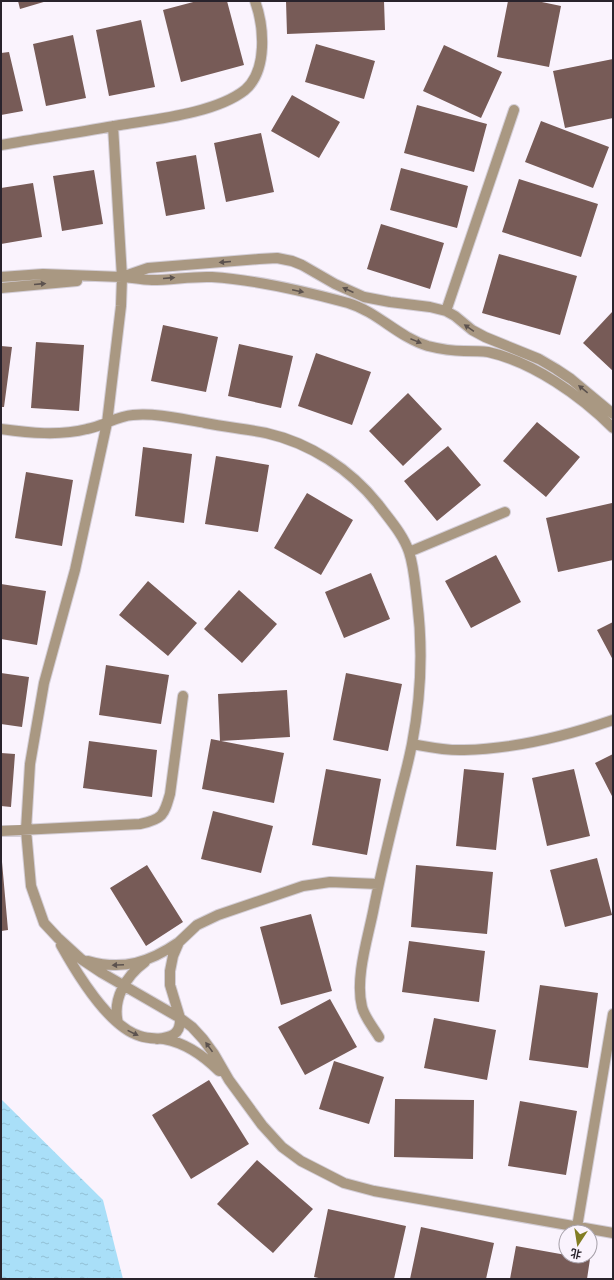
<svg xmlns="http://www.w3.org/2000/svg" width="614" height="1280" font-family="'Varela Round','Noto Sans SC',sans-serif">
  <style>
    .water { fill: url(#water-ripples) }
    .building { fill: #775b57 }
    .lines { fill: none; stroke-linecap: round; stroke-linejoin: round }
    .street-casing { stroke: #d4ced7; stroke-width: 12 }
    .street { stroke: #a99882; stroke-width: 10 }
    .oneway { fill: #5c524e }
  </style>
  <defs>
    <pattern id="water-ripples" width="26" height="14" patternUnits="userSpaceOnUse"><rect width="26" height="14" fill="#a9dff8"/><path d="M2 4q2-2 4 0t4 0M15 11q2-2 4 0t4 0" fill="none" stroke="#91bfd5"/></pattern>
  </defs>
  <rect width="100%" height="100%" fill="#faf3fd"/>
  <path class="water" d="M1 1099 103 1200 123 1279H1Z"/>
  <path class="building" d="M18 1H47L20 9Z
    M197 1H227L244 65 181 82 163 10Z
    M286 1H384L385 30 287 34Z
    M508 1H537L561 6 549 67 497 57Z
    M141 20 155 87 109 96 96 30Z
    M73 35 86 98 46 106 33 44Z
    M316 44 375 61 364 99 305 82Z
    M444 45 502 72 481 118 423 91Z
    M9 52 23 111 1 115V53Z
    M613 59V118L565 128 553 71Z
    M292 95 340 122 319 158 271 131Z
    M417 105 487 124 474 172 404 153Z
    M541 121 609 147 593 188 525 162Z
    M261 133 274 192 226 202 214 143Z
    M196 155 205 209 166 216 156 162Z
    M401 168 468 186 457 228 390 210Z
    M94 170 103 224 62 231 53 176Z
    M519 179 598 204 581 257 502 232Z
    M33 183 42 237 1 244V188Z
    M381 224 444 243 430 289 367 269Z
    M499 254 577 276 560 335 482 313Z
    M613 311V371L583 343Z
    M163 325 218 337 206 392 151 381Z
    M36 342 84 345 79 411 31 408Z
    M239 344 293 356 281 408 228 396Z
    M1 346 12 347 4 407H1Z
    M316 353 371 372 352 425 298 406Z
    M408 393 442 429 403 466 369 431Z
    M537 422 580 457 546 497 503 461Z
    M448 446 481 485 437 521 404 481Z
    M143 447 192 454 184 523 135 516Z
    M216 456 269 465 258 532 205 524Z
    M26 472 73 480 62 546 15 538Z
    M307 493 353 520 321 575 274 548Z
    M612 503 613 508V560L558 572 546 518Z
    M496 555 521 602 471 628 445 581Z
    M371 573 390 619 344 638 325 592Z
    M148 581 197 623 168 656 119 615Z
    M1 584 46 591 37 645 1 639Z
    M239 590 277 624 242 663 204 629Z
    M613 622V660L597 630Z
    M106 665 169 675 161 724 99 715Z
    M1 673 29 677 22 727 1 724Z
    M346 673 402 684 388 751 333 740Z
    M287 690 290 737 220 741 218 694Z
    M211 739 284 753 274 803 202 789Z
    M89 741 157 750 152 797 83 788Z
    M1 753 15 754 11 807 1 806Z
    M613 754V798L595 763Z
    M326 769 381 779 367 855 312 845Z
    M464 769 504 773 496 850 456 846Z
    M574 769 590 836 547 846 532 778Z
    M213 811 273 826 261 873 201 859Z
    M597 858 612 915 565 927 550 870Z
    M1 862H2L8 930 1 931Z
    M147 865 183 922 146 946 110 888Z
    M416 865 493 872 487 934 411 927Z
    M311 914 332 991 281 1005 260 927Z
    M409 941 485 951 479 1002 402 992Z
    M540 985 598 993 588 1068 529 1060Z
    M330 999 357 1047 305 1075 278 1027Z
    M434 1018 496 1030 487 1080 424 1068Z
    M334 1061 384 1077 369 1124 319 1109Z
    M209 1080 249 1144 191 1179 152 1115Z
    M395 1099 474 1100 473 1159 394 1157Z
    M520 1101 577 1111 566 1175 508 1166Z
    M257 1160 313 1209 273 1253 217 1204Z
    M328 1209 406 1226 394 1279H323L314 1277Z
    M421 1227 494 1243 486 1279H410Z
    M516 1246 566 1255V1256L590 1259 587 1279H510Z"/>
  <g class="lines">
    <defs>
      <path id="street" d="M113 126 122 277 121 306 107 423 75 570 44 683 30 764 26 830 31 886 44 923 58 938 81 959 102 973 180 1018C181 1035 171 1037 157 1039
        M1 145C41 138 81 132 120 125 157 119 216 113 245 90 268 70 264 26 255 1
        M1 277 43 274 122 277 148 268 259 259 277 258 292 261 302 265 335 284 364 297 390 302 430 307 446 311 455 316 472 330 485 337 539 359 556 369 571 379 613 414
        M124 277C133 278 143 280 152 280 172 280 192 276 212 277 258 280 304 291 348 303 378 312 398 337 428 346 440 349 452 351 464 351 472 351 480 351 488 352 533 362 581 396 613 428
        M1 288 77 281
        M446 311 514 110
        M1 429C30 433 59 436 87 429 103 426 117 416 133 415 157 413 181 419 205 423 225 427 246 429 266 433 310 443 350 469 378 504 389 519 403 534 409 552 414 567 415 584 417 600 423 647 421 697 412 744 409 759 405 775 401 790 391 831 381 871 373 912 367 941 355 979 362 1007 365 1018 373 1027 379 1037
        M409 552 505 512
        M412 744C429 747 447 751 464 750 514 749 566 736 613 720
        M1 831 140 824C163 819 164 815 170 794L183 696
        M179 942 197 925 218 915 303 886 330 882 378 884
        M61 945C76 972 109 1027 140 1036 148 1039 156 1038 164 1039 186 1043 204 1056 219 1071
        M88 961C123 971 150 962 179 942L173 956 170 971V985L180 1018 192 1027 203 1039 214 1054 229 1080 262 1125 282 1147 301 1161 344 1183 374 1191 613 1233
        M118 1023C112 999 126 976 145 962
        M577 1227 613 1014"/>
    </defs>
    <use href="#street" class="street-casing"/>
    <use href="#street" class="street"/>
  </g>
  <defs><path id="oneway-solid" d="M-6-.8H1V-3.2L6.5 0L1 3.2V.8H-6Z"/></defs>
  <g class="oneway">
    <use href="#oneway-solid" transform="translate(225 262) rotate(175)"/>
    <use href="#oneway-solid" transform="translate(169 278) rotate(-5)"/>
    <use href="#oneway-solid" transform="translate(40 284) rotate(-5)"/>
    <use href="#oneway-solid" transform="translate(348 290) rotate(-156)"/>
    <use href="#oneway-solid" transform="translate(298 291) rotate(12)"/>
    <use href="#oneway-solid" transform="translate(469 328) rotate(-145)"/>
    <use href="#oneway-solid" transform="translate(416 341) rotate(22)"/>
    <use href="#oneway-solid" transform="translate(583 389) rotate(-141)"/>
    <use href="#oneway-solid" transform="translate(118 965) rotate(177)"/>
    <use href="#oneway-solid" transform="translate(133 1033) rotate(26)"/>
    <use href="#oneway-solid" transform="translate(209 1047) rotate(-126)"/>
  </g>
  <rect width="614" height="1280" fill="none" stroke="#29232c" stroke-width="4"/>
  <g transform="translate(578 1244) rotate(192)"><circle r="19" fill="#faf3fd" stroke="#a6a0a9"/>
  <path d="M0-3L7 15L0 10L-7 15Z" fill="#827d24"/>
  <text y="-6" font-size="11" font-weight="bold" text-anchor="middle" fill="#29232c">北</text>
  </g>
</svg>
